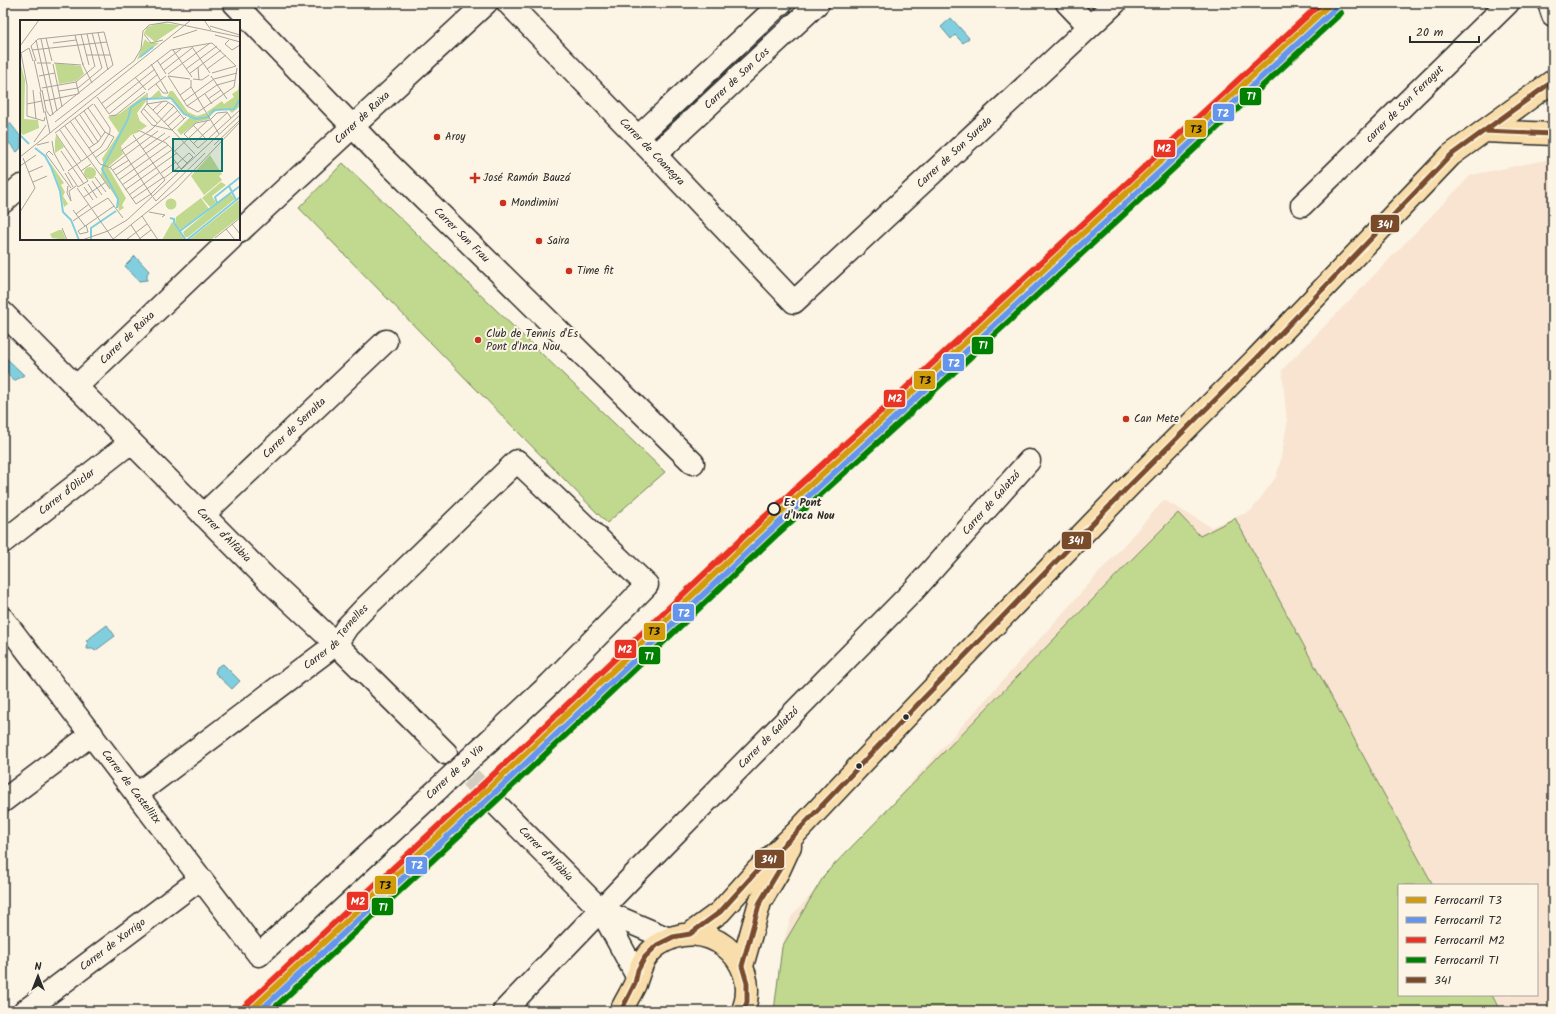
<svg xmlns="http://www.w3.org/2000/svg" width="1556" height="1014" font-family="Kalam,sans-serif">
  <style>
    .built { fill: #f8e4d1; fill-rule: evenodd }
    .green { fill: #c1d98f; stroke: #76825d }
    .water { fill: #81cfde; stroke: #5f8d96 }
    .lines { fill: none; stroke-linecap: round; stroke-linejoin: round }
    .street-tunnel { stroke: #d2cdc0; stroke-width: 22; stroke-dasharray: 22 11; stroke-linecap: butt }
    .street-casing { stroke: #2b2b2b; stroke-width: 25 }
    .primary-casing { stroke: #2b2b2b; stroke-width: 25 }
    .street { stroke: #fcf5e5; stroke-width: 22 }
    .primary { stroke: #f9deab; stroke-width: 22 }
    .street-bridge-casing { stroke: #2b2b2b; stroke-width: 25; stroke-linecap: butt }
    .street-bridge { stroke: #fcf5e5; stroke-width: 22 }
    .bus-1-casing { stroke: #fcf5e5; stroke-width: 8 }
    .bus-1 { stroke: #7a4b2a; stroke-width: 5 }
    .rail-1-casing { stroke: #fcf5e5; stroke-width: 9 }
    .rail-2-casing { stroke: #fcf5e5; stroke-width: 9 }
    .rail-3-casing { stroke: #fcf5e5; stroke-width: 9 }
    .rail-4-casing { stroke: #fcf5e5; stroke-width: 9 }
    .rail-1 { stroke: #d19b09; stroke-width: 6 }
    .rail-2 { stroke: #6495ed; stroke-width: 6 }
    .rail-3 { stroke: #e93324; stroke-width: 6 }
    .rail-4 { stroke: #008000; stroke-width: 6 }
    .poi-dot { fill: #c8321e; stroke: #fcf5e5; stroke-width: 1.5 }
    .stop-dot { fill: #fcf5e5; stroke: #2b2b2b; stroke-width: 2 }
    .bus-dot { fill: #2b2b2b; stroke: #fcf5e5; stroke-width: 1.5 }
    .labels { text-anchor: middle; dominant-baseline: central; stroke-width: 4; stroke-linejoin: round; paint-order: stroke }
    .street-label { font-size: 11px; fill: #2b2b2b; stroke: #fcf5e5 }
    .poi-label { font-size: 11px; fill: #2b2b2b; stroke: #fcf5e5; text-anchor: start }
    .stop-label { font-size: 11px; font-weight: bold; fill: #2b2b2b; stroke: #fcf5e5; text-anchor: start }
    .inset-river { fill: none; stroke: #81cfde; stroke-width: 2 }
    .inset-road { fill: none; stroke: #a8a49b; stroke-width: 1 }
    .view { fill: #0f766e; fill-opacity: 0.15; stroke: #0f766e; stroke-width: 2 }
    .inset-edge { fill: none; stroke: #2b2b2b; stroke-width: 2 }
    .line-badge { stroke: #fcf5e5; stroke-width: 1.5 }
    .badge-label { font-size: 11px; text-anchor: middle; font-weight: bold; fill: #fff }
    .pale-badge-label { font-size: 11px; text-anchor: middle; font-weight: bold; fill: #111 }
  </style>
  <rect width="100%" height="100%" fill="#fcf5e5"/>
  <filter id="ink" filterUnits="userSpaceOnUse"><feTurbulence type="fractalNoise" baseFrequency=".025" numOctaves="2"/><feDisplacementMap in="SourceGraphic" scale="8" xChannelSelector="R" yChannelSelector="G"/><feConvolveMatrix kernelMatrix="1 2 1 2 8 2 1 2 1" color-interpolation-filters="sRGB"/></filter>
  <g filter="url(#ink)">
    <path class="built" d="M1545 160 1553 161V1011H774L782 947 791 917 1164 500 1211 527 1251 511 1276 477 1280 463 1287 424 1282 370 1471 175ZM1399 885H1537V995H1399Z"/>
    <path class="green" d="M343 163 665 472 607 523 299 208Z
      M1178 513 1200 536 1235 518 1433 885H1399V995H1492L1500 1011H774L782 947 825 874 1136 555Z"/>
    <path class="water" d="M951 18 969 38 963 43 955 35 951 39 941 27Z
      M10 123 21 137V148L17 152 3 136V129Z
      M135 256 149 271 147 274V280L139 281 125 266Z
      M3 355 24 375 14 381 3 368Z
      M107 625 115 636 95 651 93 649H87L88 642 86 641Z
      M223 664 240 681 232 689 215 673 217 667Z"/>
    <g class="lines">
      <path class="street-tunnel" d="M447 754 490 798"/>
      <defs>
        <g id="street">
          <path id="s1" d="M234 3 380 155 693 463"/>
          <path id="s2" d="M508 3 655 155 794 302 1115 3"/>
          <path d="M1067 3 1089 26"/>
          <path d="M1549 3 1553 15"/>
          <path d="M638 137 781 3"/>
          <path id="s3" d="M655 155 818 3"/>
          <path d="M3 202 21 186"/>
          <path id="s4" d="M1302 205 1508 3"/>
          <path id="s5" d="M239 232 486 3"/>
          <path id="s6" d="M3 313 269 581 336 644 446 753"/>
          <path id="s7" d="M76 387 231 239"/>
          <path id="s8" d="M203 515 386 341"/>
          <path id="s9" d="M3 542 131 442"/>
          <path id="s10" d="M3 619 259 955 438 789"/>
          <path id="s11" d="M137 794 336 644 347 627 363 610 517 461 647 585 550 684 478 751"/>
          <path id="s12" d="M490 798 601 910 637 976"/>
          <path d="M3 801 92 734"/>
          <path d="M601 910 669 939"/>
          <path id="s13" d="M25 1011 200 879"/>
          <path id="s14" d="M504 1011 635 874 915 589 1029 461"/>
        </g>
        <path id="primary" d="M1484 131 1553 134
          M690 934 720 912 756 872 795 834 919 703 1131 484 1257 358 1451 155 1553 81
          M742 966 760 902 779 870 790 846
          M621 1011C625 1002 631 993 635 984 641 967 642 957 658 945 704 913 763 959 743 1011"/>
      </defs>
      <use href="#street" class="street-casing"/>
      <use href="#primary" class="primary-casing"/>
      <use href="#street" class="street"/>
      <use href="#primary" class="primary"/>
      <defs>
        <path id="street-bridge" d="M438 789 478 751"/>
      </defs>
      <use href="#street-bridge" class="street-bridge-casing"/>
      <use href="#street-bridge" class="street-bridge"/>
      <defs>
        <path id="bus-1" d="M1484 131 1553 134
          M621 1011 635 983 638 970 645 957 657 945 673 937 690 934 720 912 756 872 795 834 919 703 1131 484 1257 358 1451 155 1553 81
          M743 1011 747 1002V983L742 966 760 902 781 867"/>
      </defs>
      <use href="#bus-1" class="bus-1-casing"/>
      <use href="#bus-1" class="bus-1"/>
      <defs>
        <path id="rail-1" d="M250 1011 500 778 764 527 886 416 1331 3"/>
        <path id="rail-2" d="M260 1011 505 783 769 532 891 421 1336 8"/>
        <path id="rail-3" d="M245 1006 495 773 759 522 881 411 1321 3"/>
        <path id="rail-4" d="M271 1011 510 788 774 537 896 426 1341 13"/>
      </defs>
      <use href="#rail-1" class="rail-1-casing"/>
      <use href="#rail-2" class="rail-2-casing"/>
      <use href="#rail-3" class="rail-3-casing"/>
      <use href="#rail-4" class="rail-4-casing"/>
      <use href="#rail-1" class="rail-1"/>
      <use href="#rail-2" class="rail-2"/>
      <use href="#rail-3" class="rail-3"/>
      <use href="#rail-4" class="rail-4"/>
    </g>
  </g>
  <g class="poi-dot">
    <circle cx="437" cy="137" r="4"/>
    <path d="M473 172h4v4h4v4h-4v4h-4v-4h-4v-4h4z"/>
    <circle cx="503" cy="203" r="4"/>
    <circle cx="539" cy="241" r="4"/>
    <circle cx="569" cy="271" r="4"/>
    <circle cx="478" cy="340" r="4"/>
    <circle cx="1126" cy="419" r="4"/>
  </g>
  <circle class="stop-dot" cx="774" cy="509" r="6"/>
  <g class="bus-dot">
    <circle cx="906" cy="717" r="3.5"/>
    <circle cx="859" cy="766" r="3.5"/>
  </g>
  <g class="labels">
    <g class="street-label">
      <text stroke="none"><textPath href="#s3" startOffset="112">Carrer de Son Cos</textPath></text>
      <text stroke="none"><textPath href="#s4" startOffset="144">carrer de Son Ferragut</textPath></text>
      <text stroke="none"><textPath href="#s5" startOffset="168">Carrer de Raixa</textPath></text>
      <text stroke="none"><textPath href="#s2" startOffset="207">Carrer de Coanegra</textPath></text>
      <text stroke="none"><textPath href="#s2" startOffset="633">Carrer de Son Sureda</textPath></text>
      <text stroke="none"><textPath href="#s1" startOffset="325">Carrer Son Frau</textPath></text>
      <text stroke="none"><textPath href="#s7" startOffset="71">Carrer de Raixa</textPath></text>
      <text stroke="none"><textPath href="#s8" startOffset="126">Carrer de Serralta</textPath></text>
      <text stroke="none"><textPath href="#s9" startOffset="81">Carrer d'Oliclar</textPath></text>
      <text stroke="none"><textPath href="#s14" startOffset="704">Carrer de Galatzó</textPath></text>
      <text stroke="none"><textPath href="#s6" startOffset="313">Carrer d'Alfàbia</textPath></text>
      <text stroke="none"><textPath href="#s11" startOffset="254">Carrer de Ternelles</textPath></text>
      <text stroke="none"><textPath href="#s14" startOffset="380">Carrer de Galatzó</textPath></text>
      <text transform="translate(455 772) rotate(-43)">Carrer de sa Via</text>
      <text stroke="none"><textPath href="#s10" startOffset="211">Carrer de Castellitx</textPath></text>
      <text stroke="none"><textPath href="#s12" startOffset="79">Carrer d'Alfàbia</textPath></text>
      <text stroke="none"><textPath href="#s13" startOffset="110">Carrer de Xorrigo</textPath></text>
    </g>
    <g class="poi-label">
      <text x="445" y="137">Aroy</text>
      <text x="483" y="178">José Ramón Bauzá</text>
      <text x="511" y="203">Mondimini</text>
      <text x="547" y="241">Saira</text>
      <text x="577" y="271">Time fit</text>
      <text x="486" y="334">Club de Tennis d'Es<tspan x="486" dy="13">Pont d'Inca Nou</tspan></text>
      <text x="1134" y="419">Can Mete</text>
    </g>
    <g class="stop-label">
      <text x="784" y="503">Es Pont<tspan x="784" dy="13">d'Inca Nou</tspan></text>
    </g>
  </g>
  <g transform="translate(20 20)">
    <rect width="220" height="220" fill="#fcf5e5"/>
    <path d="M140 3 160 5 135 22 124 13 127 7ZM125 19 128 22 139 23 117 40ZM0 41 5 60 4 99 18 100 19 108 3 115 0 112ZM35 43 61 46 64 54 56 61 39 64ZM220 57V86L212 93 209 90 200 89 189 95 187 92 202 81 204 84 214 77 212 74 218 70ZM139 70 142 76 147 77 150 71H153L168 92 177 96 186 93 190 99 177 102 161 115 157 110 170 97 161 92 152 79 142 77 128 80ZM126 74V81L117 93 120 101 127 106 121 110 118 109 119 112 111 115 101 126 103 134 88 147 106 178 102 185 104 188 99 191 97 179 81 155 83 142 82 139 99 113 88 97 99 94ZM36 115 44 127 35 133V121ZM190 135 202 154 199 156 202 160 184 175 171 156ZM29 141 44 163 41 165 45 172 43 176 48 184 44 187 37 160ZM64 153a6 6 0 1 1 12 0a6 6 0 1 1-12 0ZM201 162 206 165 192 176 196 183 190 187 182 178ZM210 173 215 179 168 217H165L163 212ZM181 178 189 189 160 210 155 204 156 197ZM145.5 184a5.5 5.5 0 1 1 11 0a5.5 5.5 0 1 1-11 0ZM220 179V197L198 214 191 220H169ZM152 202 164 218 165 220H142ZM39 210H42L46 220 32 218 30 214Z" fill="#c1d98f"/>
    <path class="inset-river" d="M120 37 133 27M0 115 9 124M15 128 25 136 31 147 40 171 43 192 51 200 59 220M209 166 216 180M197 183 195 177 220 157M97 188 98 179 82 149 108 99 111 87 123 79 151 78 164 94 176 99 188 97 194 90 214 89 220 79M150 198 154 199V203L166 220M160 211 220 166M71 220V208L96 191M167 220 220 177"/>
    <path class="inset-road" d="M184 0 191 10M190 6 220 15M78 13 88 50M61 14 69 45M67 14 75 47M124 14 131 23 143 20M55 15 63 45V43M195 15 220 22M26 18 32 41M153 18 177 10M21 19 37 91M16 20 33 95M209 20 205 24 212 30 220 25M33 23 56 20M0 26 19 0M172 27 190 53M12 30 87 22M153 30 172 57M66 35H90M14 40 21 72M137 40 146 54M13 41 9 28 1 33 7 65V96L24 101 25 97M16 41 11 26 18 19 84 12 93 45 30 96 26 90 22 70M17 43H31M34 43 61 45M33 44 42 87M131 44 148 73H143L136 64M63 45 72 63M140 45 161 29M178 47 179 60M166 49 197 26M187 49 206 35M144 50 172 28M192 53 216 46M148 54 190 23M169 54 201 30M19 56 35 53M148 56 167 86 178 92 214 67 217 48M148 56 170 59M191 56 207 79M115 57 126 70M173 59 182 60 189 55M171 60V67L199 114M56 62 59 74M22 68 56 62 74 47M13 70 16 99M128 70 146 56M39 71 58 68 82 48 72 13M20 72 24 93M127 73V84L175 134M185 74 192 84M160 75 171 67M77 77 89 94M188 79 201 70M24 81 58 74M164 81 194 59 217 53M7 84 22 81M81 84 151 30 192 23 216 46M167 86 197 65 215 60M68 88 85 112 94 117 87 129 75 138M123 88 137 103M85 89 135 49M133 90 143 81M25 91 30 113M64 91 81 117M89 94 138 54M137 94 149 82M60 95 78 122M89 96 96 95 125 72M55 98 74 125M211 98 207 92 197 93 190 100 176 103 164 114 178 128 220 90M164 99 154 86 146 81 127 84 121 92 132 105 152 110 164 99 166 97M50 101 80 144 91 148 116 184 131 174 145 160 113 115M35 102 114 41 121 29 123 11 129 5 148 2 220 17M144 102 157 91M173 105 187 120M45 106 79 153M148 106 160 95M40 110 61 141M118 110 146 123 167 143M35 113 73 84M36 114 68 161 58 167 48 152M32 121 34 133 44 151M14 122 26 105M173 124 207 93M17 125 29 122M194 125 220 100M69 128 78 122 85 112M123 129 145 113M41 131 64 164M155 131 187 101M33 135 29 131 26 134 51 168M0 137 171 0M152 137 161 149 173 137 169 133 157 144M0 146 16 135M90 147 138 111M93 150 109 140M48 151 81 127 90 112V108L74 84M61 151 71 144M9 152 23 146M45 153 53 167M79 153 90 169M141 153 156 142M96 155 150 116M75 157 86 172M144 158 159 147M99 160 148 125M72 161 82 175M13 162 27 156M68 164 77 178M102 165 153 129M48 166 47 173 51 181 49 171 56 166M64 167 73 180M57 168 93 219M105 170 157 133M109 175 140 152M132 176 102 130 132 109 154 86M64 177 86 162M133 177 136 181 185 133M112 179 144 157M72 188 88 178 103 198M53 190 65 206M0 192 15 168 3 138M129 192 145 195 142 197M56 194 69 184M122 196 138 220M53 201 72 188M212 204 220 214M66 205 68 212 60 214 58 211 94 186M111 205 121 220M42 208 47 220M206 209 215 220M195 218 220 198M62 220 88 211 107 200 220 95M92 220 157 168 220 102M106 220 127 204M118 220 131 210"/>
    <path class="view" d="M153 119H202V151H153Z"/>
    <rect width="220" height="220" class="inset-edge"/>
  </g>
  <g class="line-badge">
    <rect x="1239" y="87" width="23" height="19" rx="4" fill="#008000"/>
    <rect x="1212" y="103" width="23" height="19" rx="4" fill="#6495ed"/>
    <rect x="1184" y="119" width="23" height="19" rx="4" fill="#d19b09"/>
    <rect x="1153" y="139" width="23" height="19" rx="4" fill="#e93324"/>
    <rect x="1370" y="214" width="30" height="19" rx="4" fill="#7a4b2a"/>
    <rect x="971" y="336" width="23" height="19" rx="4" fill="#008000"/>
    <rect x="942" y="353" width="23" height="19" rx="4" fill="#6495ed"/>
    <rect x="913" y="370" width="23" height="20" rx="4" fill="#d19b09"/>
    <rect x="883" y="389" width="23" height="19" rx="4" fill="#e93324"/>
    <rect x="1061" y="531" width="31" height="19" rx="4" fill="#7a4b2a"/>
    <rect x="672" y="603" width="23" height="19" rx="4" fill="#6495ed"/>
    <rect x="643" y="622" width="23" height="19" rx="4" fill="#d19b09"/>
    <rect x="614" y="639" width="23" height="20" rx="4" fill="#e93324"/>
    <rect x="638" y="646" width="23" height="19" rx="4" fill="#008000"/>
    <rect x="754" y="849" width="31" height="20" rx="4" fill="#7a4b2a"/>
    <rect x="405" y="856" width="23" height="19" rx="4" fill="#6495ed"/>
    <rect x="374" y="875" width="23" height="20" rx="4" fill="#d19b09"/>
    <rect x="346" y="891" width="23" height="20" rx="4" fill="#e93324"/>
    <rect x="371" y="897" width="23" height="19" rx="4" fill="#008000"/>
  </g>
  <g class="badge-label">
    <text x="1251" y="100">T1</text>
    <text x="1223" y="117">T2</text>
    <text x="1164" y="152">M2</text>
    <text x="1385" y="228">341</text>
    <text x="983" y="349">T1</text>
    <text x="954" y="367">T2</text>
    <text x="895" y="402">M2</text>
    <text x="1076" y="544">341</text>
    <text x="684" y="617">T2</text>
    <text x="625" y="653">M2</text>
    <text x="649" y="660">T1</text>
    <text x="769" y="863">341</text>
    <text x="417" y="869">T2</text>
    <text x="358" y="905">M2</text>
    <text x="383" y="911">T1</text>
  </g>
  <g class="pale-badge-label">
    <text x="1196" y="133">T3</text>
    <text x="925" y="384">T3</text>
    <text x="654" y="635">T3</text>
    <text x="385" y="889">T3</text>
  </g>
  <rect width="1556" height="1014" fill="none" stroke="#fcf5e5" stroke-width="16"/>
  <rect x="8" y="8" width="1540" height="998" fill="none" stroke="#2b2b2b" stroke-width="1.5" filter="url(#ink)"/>
  <rect x="1398" y="884" width="140" height="112" fill="#fcf5e5" stroke="#a8a49b"/>
  <rect x="1406" y="897" width="20" height="6" fill="#d19b09" stroke="#a8a49b"/>
  <text x="1434" y="904" font-size="12" fill="#2b2b2b">Ferrocarril T3</text>
  <rect x="1406" y="917" width="20" height="6" fill="#6495ed" stroke="#a8a49b"/>
  <text x="1434" y="924" font-size="12" fill="#2b2b2b">Ferrocarril T2</text>
  <rect x="1406" y="937" width="20" height="6" fill="#e93324" stroke="#a8a49b"/>
  <text x="1434" y="944" font-size="12" fill="#2b2b2b">Ferrocarril M2</text>
  <rect x="1406" y="957" width="20" height="6" fill="#008000" stroke="#a8a49b"/>
  <text x="1434" y="964" font-size="12" fill="#2b2b2b">Ferrocarril T1</text>
  <rect x="1406" y="977" width="20" height="6" fill="#7a4b2a" stroke="#a8a49b"/>
  <text x="1434" y="984" font-size="12" fill="#2b2b2b">341</text>
  <g transform="translate(38 976)" stroke="#fcf5e5" stroke-width="3" paint-order="stroke">
  <path d="M0-3L7 15L0 10L-7 15Z" fill="#2b2b2b"/>
  <text y="-6" font-size="11" font-weight="bold" text-anchor="middle" fill="#2b2b2b">N</text>
  </g>
  <path d="M1410 36v6h69v-6" fill="none" stroke="#2b2b2b" stroke-width="2"/>
  <text x="1416" y="36" font-size="12" fill="#2b2b2b" stroke="#fcf5e5" stroke-width="3" paint-order="stroke">20 m</text>
</svg>
